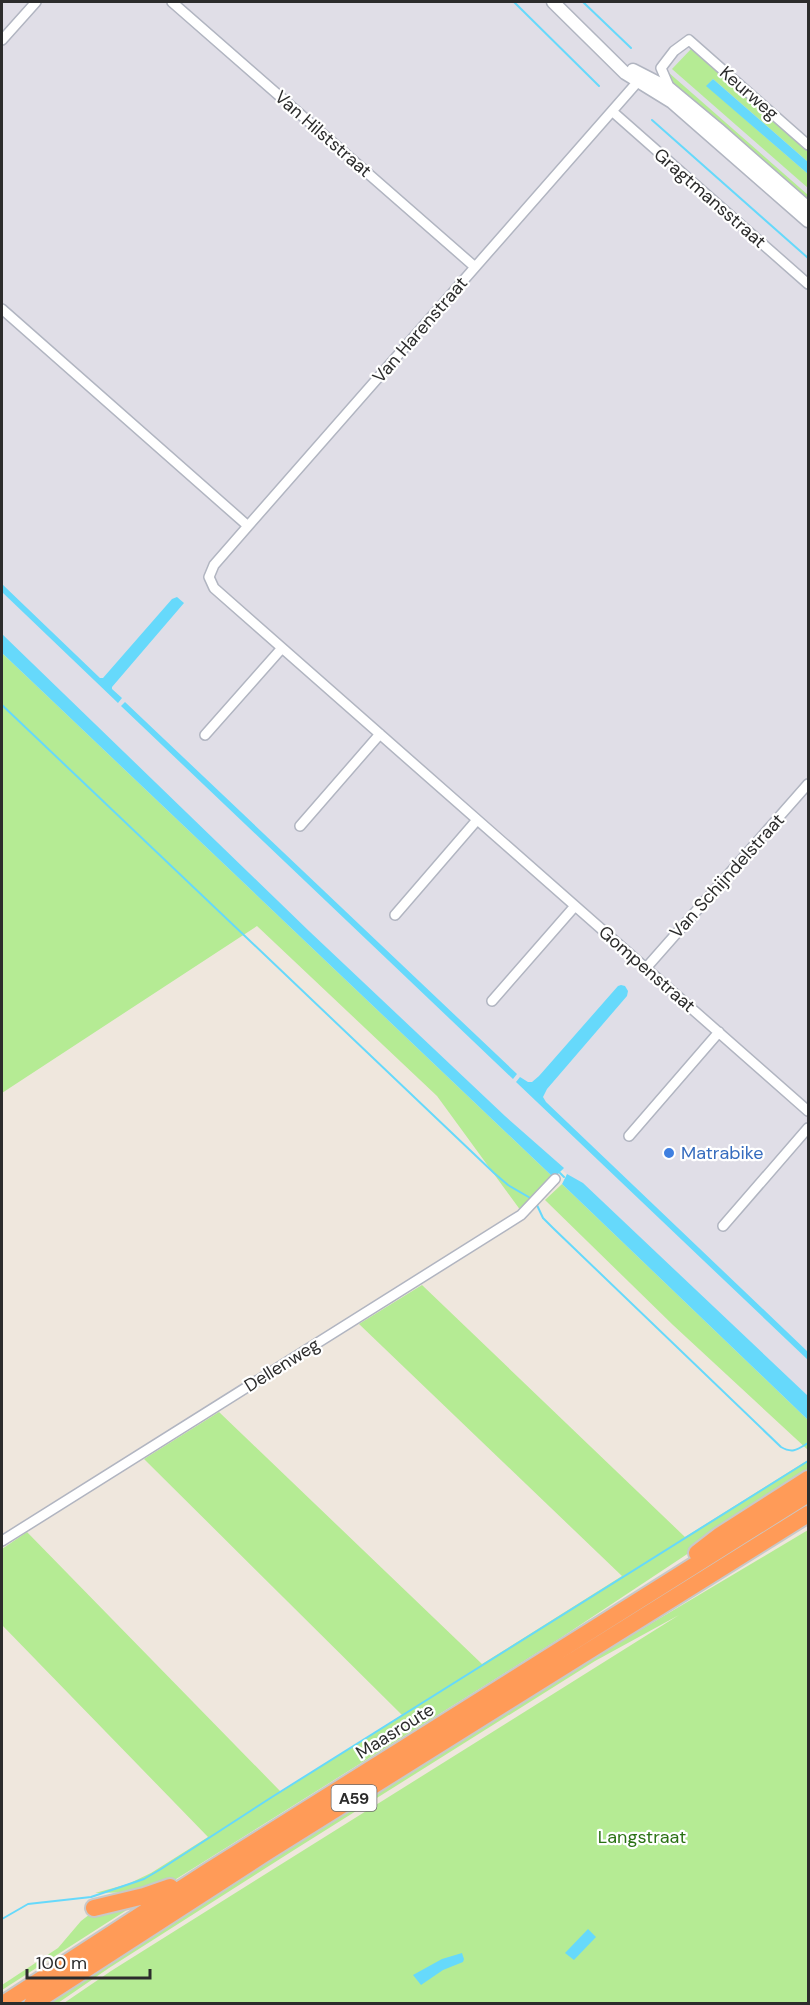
<svg xmlns="http://www.w3.org/2000/svg" width="810" height="2005" font-family="'DM Sans',sans-serif">
  <style>
    .industrial { fill: #e0dee7 }
    .green { fill: #b5eb94 }
    .water { fill: #66d9fb }
    .lines { fill: none; stroke-linecap: round; stroke-linejoin: round }
    .stream { stroke: #66d9fb; stroke-width: 2 }
    .minor-casing { stroke: #b1b5c1; stroke-width: 12 }
    .tertiary-casing { stroke: #b1b5c1; stroke-width: 15 }
    .motorway-casing { stroke: #c8c8c8; stroke-width: 20 }
    .minor { stroke: #fff; stroke-width: 9 }
    .tertiary { stroke: #fff; stroke-width: 12 }
    .motorway { stroke: #ff9b58; stroke-width: 16 }
    .shop-dot { fill: #3f7fe0; stroke: #fff; stroke-width: 2 }
    .labels { text-anchor: middle; dominant-baseline: central; stroke-width: 4.5; stroke-linejoin: round; paint-order: stroke }
    .shield { fill: #fff; stroke: #6b6b6b; stroke-width: 1.5 }
    .shield-label { font-size: 16px; font-weight: bold; fill: #2c2c2c }
    .street-label { font-size: 18px; fill: #2c2c2c; stroke: #fff }
    .shop-label { font-size: 18px; fill: #366cbe; stroke: #fff; text-anchor: start }
    .park-label { font-size: 18px; fill: #2a7213; stroke: #fff }
  </style>
  <rect width="100%" height="100%" fill="#efe7dd"/>
  <path class="industrial" d="M2 2H808V1399L2 648Z"/>
  <path class="green" d="M692 48 808 151V162L713 79 707 86 808 174V188L672 69Z
    M668 72 808 195V205L667 81Z
    M2 653 554 1178 521 1211 437 1096 257 926 2 1093Z
    M562 1184 808 1420V1450L673 1325 545 1200Z
    M422 1285 685 1537 808 1460V1474L559 1639 165 1886 141 1892 95 1893 128 1884 151 1873 208 1837 2 1625V1549L27 1532 281 1792 402 1715 144 1459 219 1412 482 1664 622 1576 359 1324Z
    M808 1530V2003H64L111 1971 679 1615 595 1661 294 1850 109 1968 58 2003 48 2004 276 1857 625 1639Z
    M144 1899 2 1990V1985L58 1948 81 1921 94 1911Z"/>
  <path class="water" d="M713 79 808 162V174L706 86Z
    M2 584 100 678H103L172 599 177 597 184 603 112 687V689L122 698 118 703 2 592Z
    M2 634 309 931 505 1116 564 1168 554 1178 2 653Z
    M125 702 517 1074 513 1079 121 706Z
    M621 985 625 986 628 991 627 996 547 1089 543 1097 546 1102 808 1352V1360L516 1082 520 1077 528 1082H532L539 1076 618 986Z
    M567 1174 583 1183 808 1396V1420L562 1184Z
    M588 1929 596 1937 574 1960 565 1953Z
    M462 1953 464 1959 463 1962 443 1970 421 1985 413 1975 442 1959Z"/>
  <g class="lines">
    <path class="stream" d="M514 2 599 86
      M583 2 631 48
      M652 120 808 258
      M2 705 494 1173 508 1185 532 1199
      M560 1173 564 1177
      M536 1203 543 1218 553 1228 781 1447C793 1454 798 1449 808 1443
      M2 1919 28 1904 91 1897 144 1879 161 1869 272 1797 808 1461"/>
    <defs>
      <path id="minor" d="M172 2 475 267
        M2 40 36 2
        M641 78 248 526 214 565 209 577 214 588 808 1111
        M670 89 661 68 674 51 689 40 808 145
        M613 112 808 284
        M2 309 248 526
        M205 735 282 648
        M300 826 380 734
        M395 915 477 820
        M646 968 808 784
        M492 1001 575 906
        M629 1136 719 1032
        M723 1226 808 1128
        M2 1541 521 1215 555 1179"/>
      <path id="tertiary" d="M553 2 625 73 672 102 808 221
        M633 70 670 89 718 129 808 208"/>
      <path id="motorway" d="M697 1553 719 1536 808 1479
        M94 1908 144 1896 170 1887
        M3 2004 207 1872 808 1494
        M32 2004 267 1852 808 1514"/>
    </defs>
    <use href="#minor" class="minor-casing"/>
    <use href="#tertiary" class="tertiary-casing"/>
    <use href="#motorway" class="motorway-casing"/>
    <use href="#minor" class="minor"/>
    <use href="#tertiary" class="tertiary"/>
    <use href="#motorway" class="motorway"/>
  </g>
  <circle class="shop-dot" cx="669" cy="1153" r="6"/>
  <g class="labels">
    <rect class="shield" x="331.5" y="1785" width="45" height="26" rx="4.5"/>
    <g class="shield-label">
      <text x="354" y="1798">A59</text>
    </g>
    <g class="street-label">
      <text transform="translate(749 93) rotate(41)">Keurweg</text>
      <text transform="translate(323 134) rotate(41)">Van Hilststraat</text>
      <text transform="translate(710 198) rotate(41)">Gragtmansstraat</text>
      <text transform="translate(420 330) rotate(-49)">Van Harenstraat</text>
      <text transform="translate(727 876) rotate(-48)">Van Schijndelstraat</text>
      <text transform="translate(647 969) rotate(41)">Gompenstraat</text>
      <text transform="translate(282 1365) rotate(-32)">Dellenweg</text>
      <text transform="translate(395 1731) rotate(-32)">Maasroute</text>
    </g>
    <g class="shop-label">
      <text x="681" y="1153">Matrabike</text>
    </g>
    <g class="park-label">
      <text x="642" y="1837">Langstraat</text>
    </g>
  </g>
  <rect width="810" height="2005" fill="none" stroke="#2c2c2c" stroke-width="6"/>
  <path d="M27 1969v9h123v-9" fill="none" stroke="#2c2c2c" stroke-width="3"/>
  <text x="36" y="1969" font-size="18" fill="#2c2c2c" stroke="#ffffff" stroke-width="4.5" paint-order="stroke">100 m</text>
</svg>
